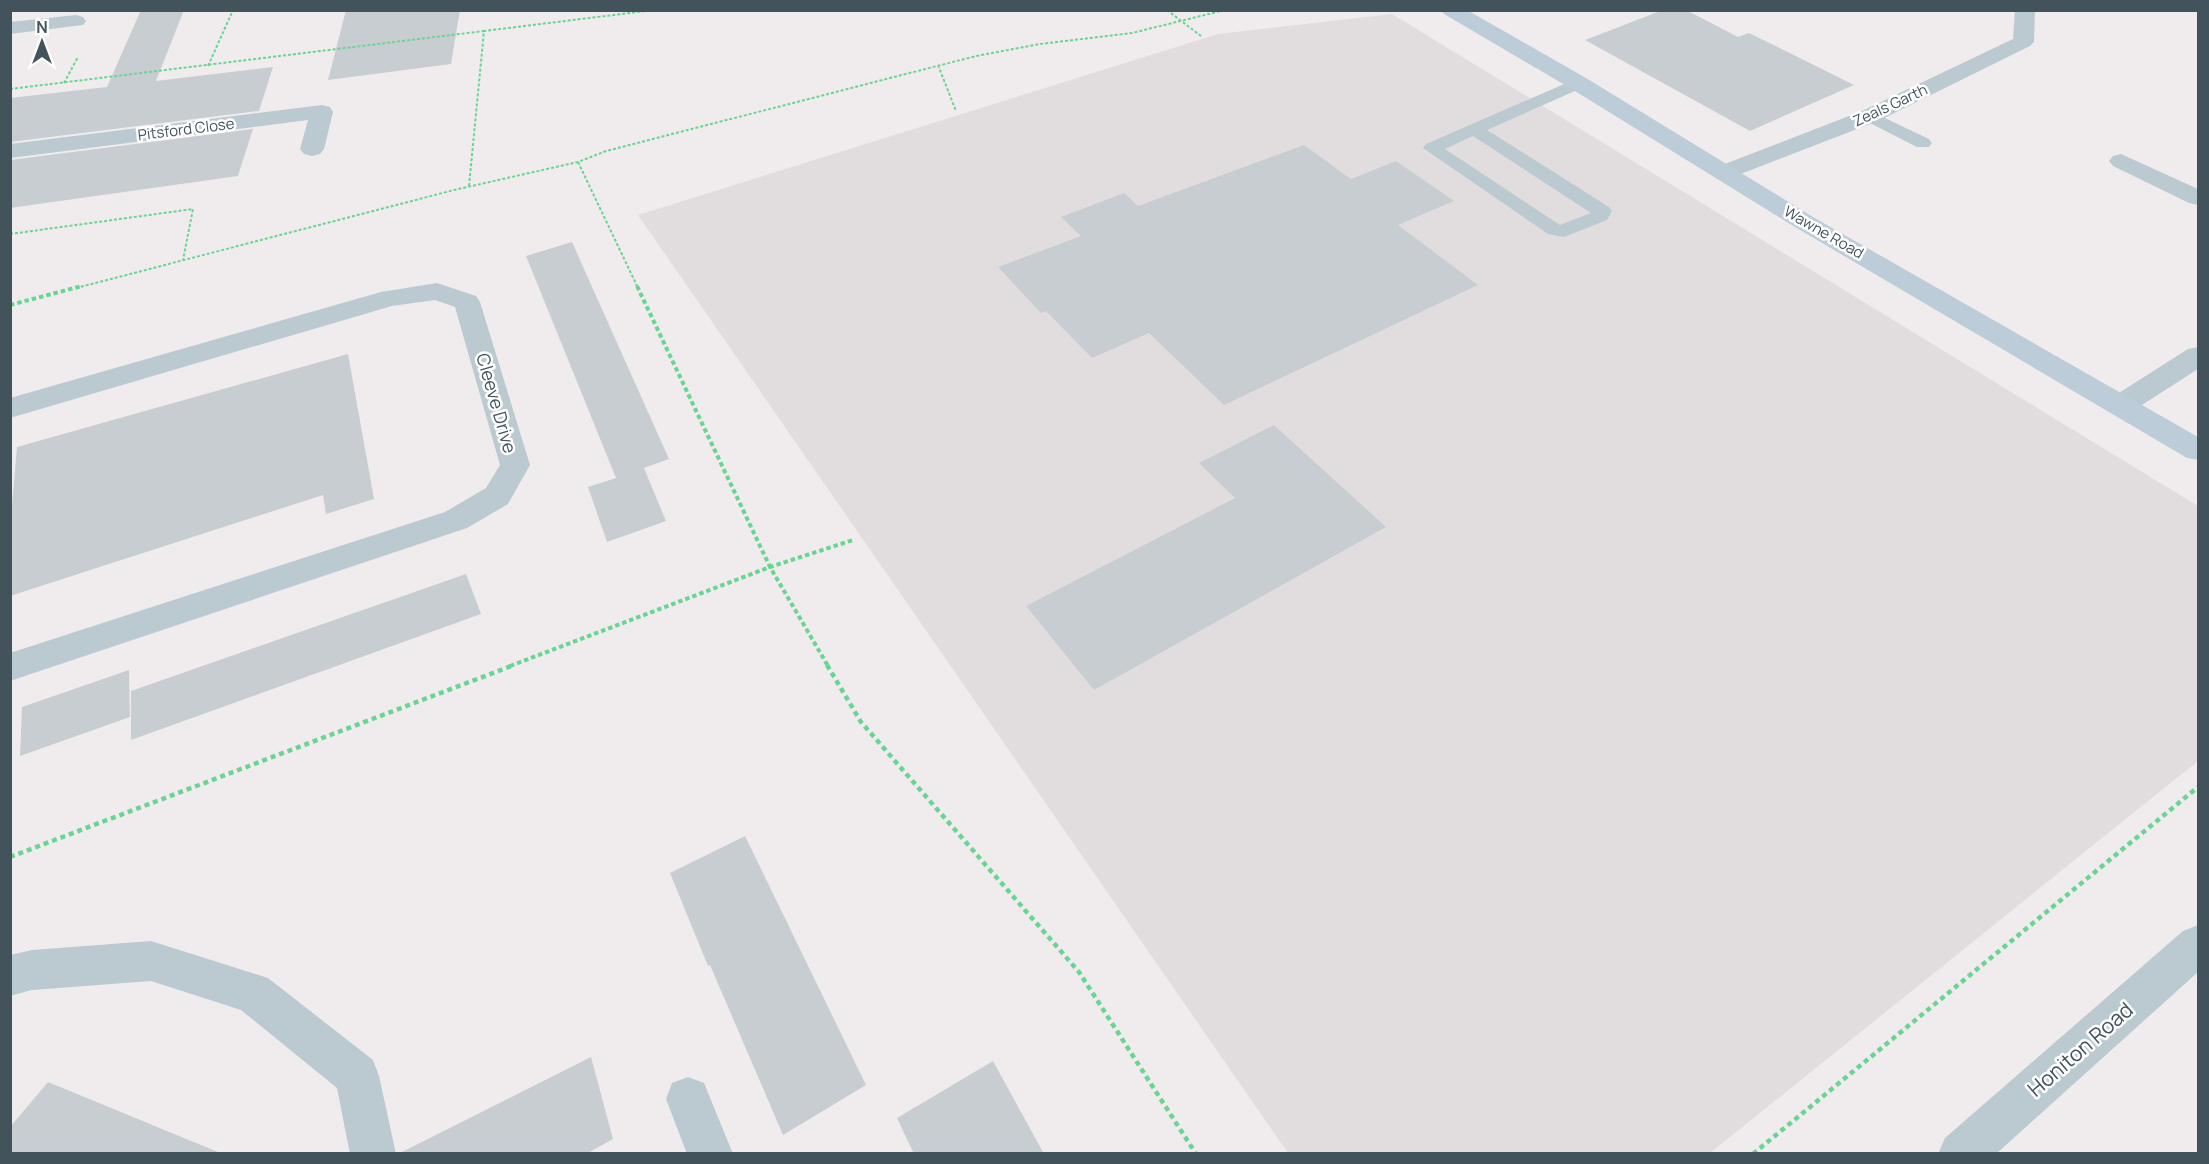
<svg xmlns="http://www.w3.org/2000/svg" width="2209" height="1164" font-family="Manrope,sans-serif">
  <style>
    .education { fill: #e1dddf }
    .building { fill: #c8cdd2 }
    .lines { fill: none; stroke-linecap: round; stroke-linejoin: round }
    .path-far2 { stroke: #68d592; stroke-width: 2; stroke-dasharray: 3 2; stroke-linecap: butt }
    .path-far1 { stroke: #68d592; stroke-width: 4; stroke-dasharray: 4.5 3; stroke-linecap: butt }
    .path { stroke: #68d592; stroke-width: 4.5; stroke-dasharray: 5 4; stroke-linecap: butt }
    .lane { fill: #bbcad1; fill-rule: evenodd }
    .street { fill: #bbcad1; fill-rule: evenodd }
    .secondary { fill: #bccdd9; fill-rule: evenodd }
    .labels { text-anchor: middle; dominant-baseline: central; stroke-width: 5; stroke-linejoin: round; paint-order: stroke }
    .far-street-label { font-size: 15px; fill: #43535c; stroke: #fff }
    .street-label { font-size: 18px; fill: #43535c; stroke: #fff }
    .near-street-label { font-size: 21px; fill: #43535c; stroke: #fff }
  </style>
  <rect width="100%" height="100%" fill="#f0eced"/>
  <path class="education" d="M1392 14 2198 506V761L1710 1153H1288L638 215 1218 34Z"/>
  <path class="building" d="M141 10H184L156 81 273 67 259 111 10 142V98L107 87Z
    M346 10H460L451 64 328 80Z
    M1663 10H1686L1738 37 1749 33 1854 85 1750 131 1585 40Z
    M253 129 238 176 10 208V160Z
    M1304 145 1351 179 1396 161 1454 201 1398 225 1478 285 1224 405 1149 333 1092 358 1046 311 1041 313 998 267 1081 236 1061 217 1124 193 1138 206Z
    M572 242 669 459 638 470 644 468 666 521 607 542 588 487 616 478 526 256Z
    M348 354 374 499 326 514 323 495 10 596V529L17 447Z
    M1274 425 1386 527 1094 690 1026 606 1235 498 1199 463Z
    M466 574 481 614 131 740V691Z
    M129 670 130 717 20 756 22 707Z
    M745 836 866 1085 783 1135 710 965 708 966 670 873Z
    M591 1057 613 1139 586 1154H398Z
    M993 1061 1044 1154H914L897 1118Z
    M48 1082 218 1152V1154H10V1127Z"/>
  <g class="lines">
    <path class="path-far2" d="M1167 10 1201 36
      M938 65 956 111
      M208 66 233 10
      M64 83 78 57
      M10 89 484 31
      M578 162 638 288
      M469 186 484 31 654 10
      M10 234 193 209 183 260
      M76 288 454 190 578 162 606 151 976 56 1040 44 1132 33 1225 10"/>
    <path class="path-far1" d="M637 286 770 567 828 666
      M10 305 82 286
      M510 666 770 567 853 540"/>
    <path class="path" d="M827 665 861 722 1079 972 1196 1154
      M10 857 514 665
      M1753 1154 2198 787"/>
    <path class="lane" d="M1578 78 1584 79 1586 83 1584 87 1487 130 1609 207 1612 211 1607 220 1564 237 1548 234 1423 148 1426 144ZM1473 136 1591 213 1560 225 1445 149Z
      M1870 111 1929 139 1932 143 1929 147H1917L1864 120 1861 116 1864 112Z"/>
    <path class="street" d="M2015 10H2035L2034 42 2030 46 1878 121 1733 177 1725 179 1717 177 1713 172 1717 167 1862 111 2013 39Z
      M76 15 83 17 86 21 83 25 10 34V22Z
      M322 105 330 107 333 112 324 149 320 154 312 156 304 154 300 149 308 120 10 158V144Z
      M2121 154 2198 189V205L2189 203 2113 166 2109 161 2113 156Z
      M437 283 476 296 480 302 530 465 508 504 467 528 10 681V653L445 512 486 488 500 465 455 307 435 300 392 306 10 418V398L381 292Z
      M2198 347V369L2131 412 2121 415 2111 412 2106 405 2111 398 2188 349Z
      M2198 925V972L1996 1154H1938L1945 1138 2183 931Z
      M151 941 268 978 373 1060 379 1076 396 1154H350L337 1088 241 1010 151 981 32 990 10 996V955L32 950Z
      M688 1077 704 1083 733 1154H687L666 1099 672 1083Z"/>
    <path class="secondary" d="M1441 10H1467L1586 78 1813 217 2198 437V460L2187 458 1795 227 1570 88 1444 14Z"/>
  </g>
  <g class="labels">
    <g class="far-street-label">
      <text transform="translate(1890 105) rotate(-25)">Zeals Garth</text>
      <text transform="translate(186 129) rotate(-7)">Pitsford Close</text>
      <text transform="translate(1824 232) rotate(30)">Wawne Road</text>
    </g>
    <g class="street-label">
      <text transform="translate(497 403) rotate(74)">Cleeve Drive</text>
    </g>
    <g class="near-street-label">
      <text transform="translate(2080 1049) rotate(-41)">Honiton Road</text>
    </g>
  </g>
  <rect width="2209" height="1164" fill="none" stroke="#43535c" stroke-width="24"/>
  <g transform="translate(42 42)" stroke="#ffffff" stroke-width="4.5" paint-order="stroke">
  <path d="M0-4.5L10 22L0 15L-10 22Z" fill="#43535c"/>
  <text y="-9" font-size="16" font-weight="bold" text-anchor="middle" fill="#43535c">N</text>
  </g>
</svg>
